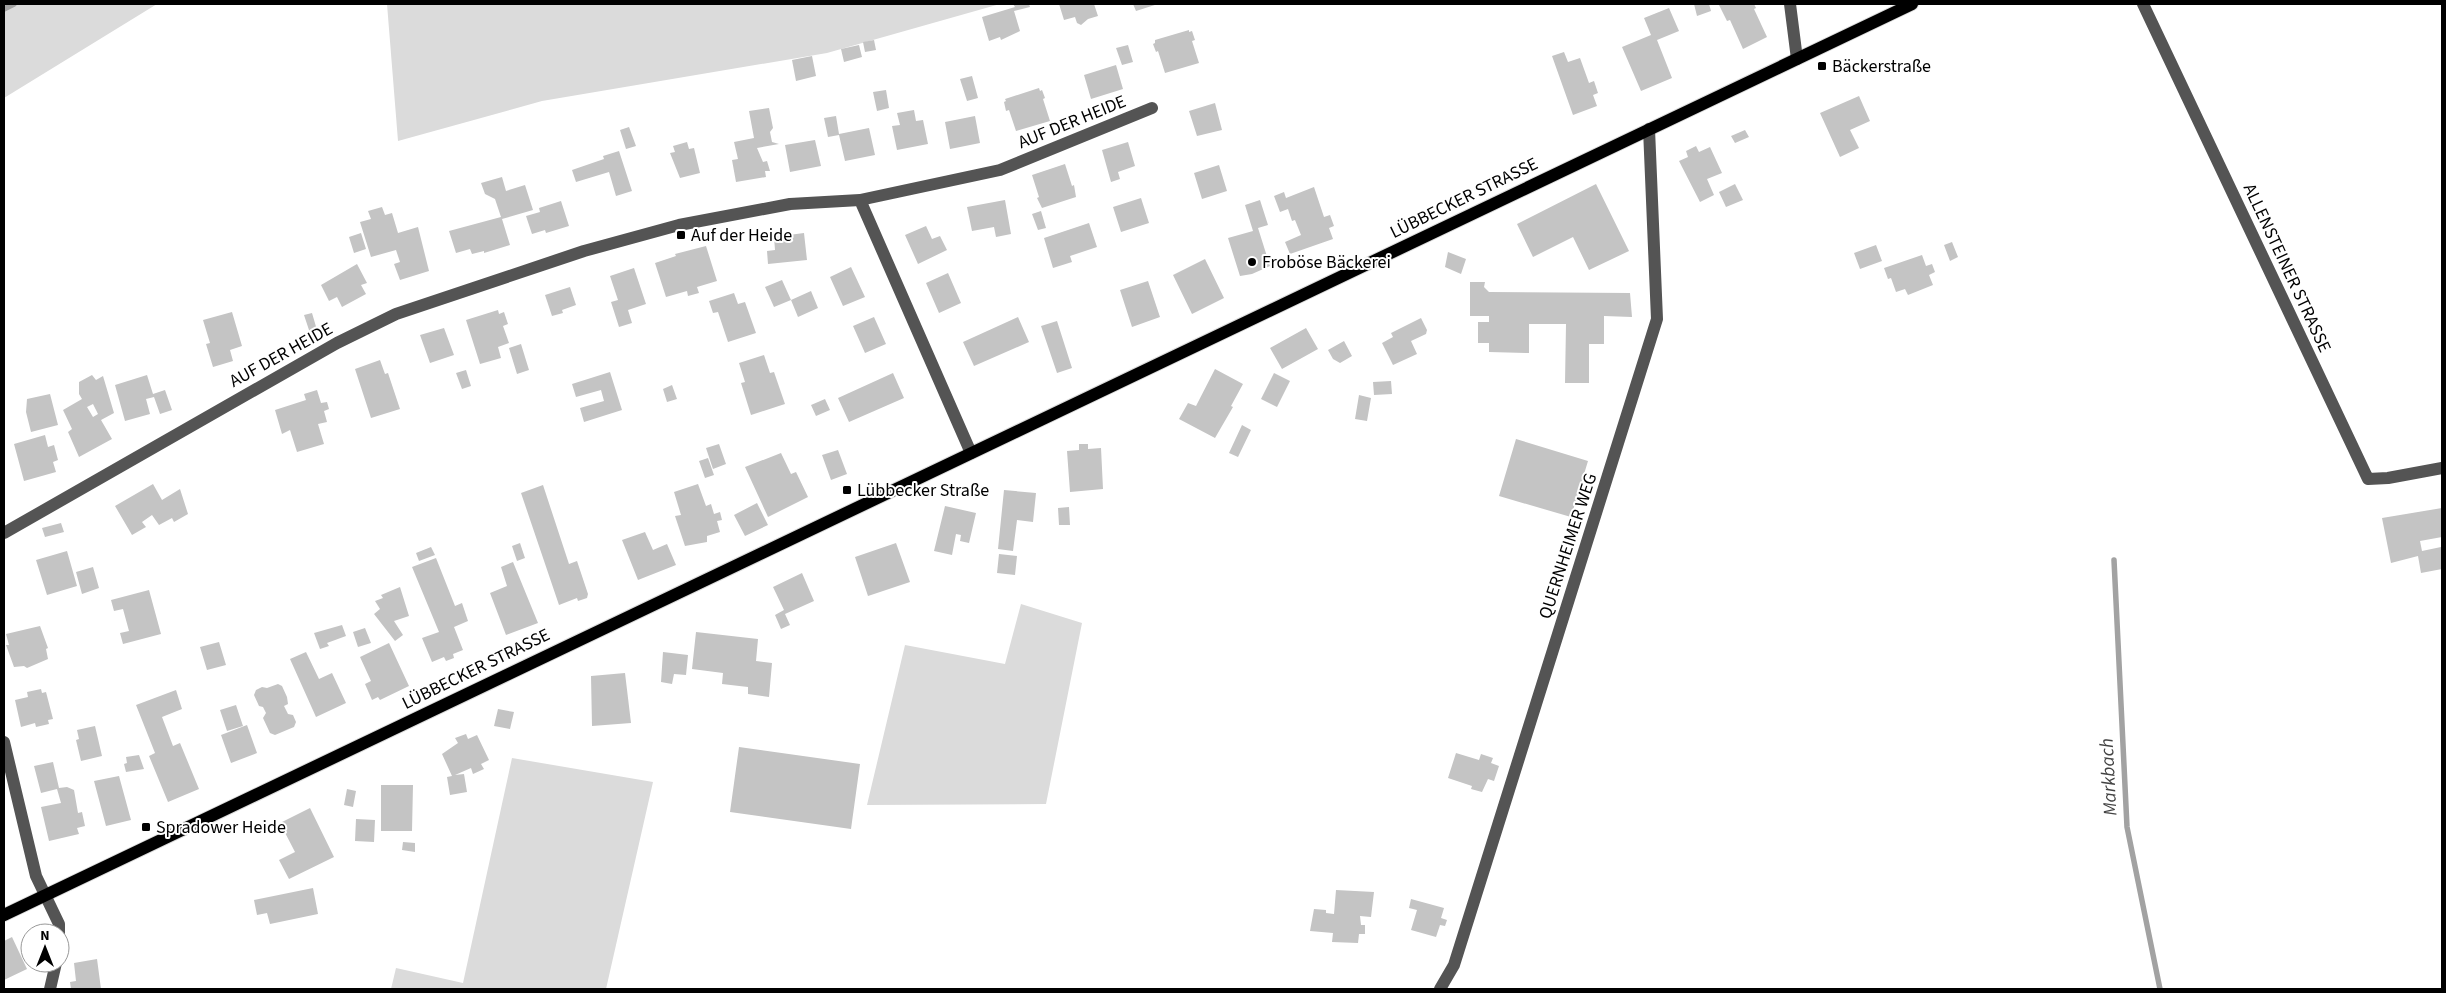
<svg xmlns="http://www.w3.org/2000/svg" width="2446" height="993" font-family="'Source Sans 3',sans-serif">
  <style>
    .green { fill: #dbdbdb }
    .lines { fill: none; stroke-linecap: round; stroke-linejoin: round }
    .stream { stroke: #a2a2a2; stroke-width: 5.5 }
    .building { fill: #c4c4c4; fill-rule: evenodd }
    .major-casing { stroke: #dbdbdb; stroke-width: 14 }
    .minor { stroke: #545454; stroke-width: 12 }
    .major { stroke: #000; stroke-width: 12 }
    .poi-dot { fill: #000; stroke: #fff; stroke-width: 2 }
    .labels { text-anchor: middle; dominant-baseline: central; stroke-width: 4; stroke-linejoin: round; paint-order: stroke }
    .poi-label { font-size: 18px; fill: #000; stroke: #fff; text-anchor: start }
    .street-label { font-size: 18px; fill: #000; stroke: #fff }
    .water-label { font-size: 19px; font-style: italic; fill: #434343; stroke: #fff }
  </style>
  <rect width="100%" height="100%" fill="#fff"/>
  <path class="green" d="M4 4H157L4 98Z
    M387 4H1000L827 53 542 101 398 141Z
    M1021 604 1082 623 1046 804 867 805 905 645 1005 664Z
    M512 758 653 782 606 989H391L396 968 463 983Z"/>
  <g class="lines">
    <path class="stream" d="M4 9 14 4
      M2114 560 2127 827 2160 989"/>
  </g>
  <path class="building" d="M1013 4H1029L1030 7 1014 11 1020 31 1001 40 1000 37 989 41 982 17 1015 7Z
    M1059 4H1094L1098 16 1088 19 1081 25 1077 23 1075 17 1064 20Z
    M1133 4H1158L1136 11Z
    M1694 4H1709L1711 11 1697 16Z
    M1754 4 1756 8 1754 9 1767 37 1743 49 1730 20 1727 21 1719 5Z
    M1669 8 1679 31 1657 40 1672 78 1641 91 1622 47 1651 35 1644 18Z
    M1189 30V32L1192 31 1195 40 1192 41 1199 63 1165 73 1158 51 1156 52 1153 44 1155 43V40Z
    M874 40 876 50 865 52 863 42Z
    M859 45 862 57 844 62 841 49Z
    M1128 45 1133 62 1122 65 1116 48Z
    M1564 52 1568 62 1580 58 1589 83 1594 81 1598 93 1593 95 1597 106 1573 115 1552 56Z
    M812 56 816 76 796 81 792 60Z
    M1116 65 1123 89 1091 99 1084 75Z
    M972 76 978 98 967 101 960 79Z
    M1039 88 1040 91 1042 90 1045 98 1043 99 1050 121 1016 131 1009 110 1006 111 1004 102 1006 101 1005 99Z
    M886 90 889 108 877 111 873 92Z
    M1859 96 1870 121 1850 130 1859 148 1840 157 1820 113Z
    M1215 103 1222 130 1197 136 1189 111Z
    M769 108 773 128 770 132 772 142 779 144 757 148 763 162 767 161 770 171H765L766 177 736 182 732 160 738 159 734 142 754 138 749 111Z
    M914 110 916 121 923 120 928 144 897 150 892 126 900 125 897 113Z
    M836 116 839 134 869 128 875 155 845 161 839 135 828 137 824 118Z
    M975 116 980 143 950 149 945 122Z
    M629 127 636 146 626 149 620 130Z
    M1745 130 1749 137 1735 143 1731 136Z
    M815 140 821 166 790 172 785 145Z
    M687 142 689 149 694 148 700 173 680 178 670 153 675 152 673 146Z
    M1128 142 1135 166 1118 172 1120 179 1111 182 1102 150Z
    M1696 146 1699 152 1710 147 1722 173 1707 179 1714 195 1700 202 1679 161 1688 157 1686 151Z
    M619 151 632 191 616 196 609 172 576 182 572 170 604 159 603 156Z
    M1065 164 1072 186 1074 185 1076 197 1042 208 1037 198 1039 197 1032 175Z
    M1219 165 1227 191 1202 199 1194 173Z
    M502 177 506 191 525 185 533 210 502 219 510 245 484 253V251L472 254 470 249 456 253 449 231 501 217 495 199 485 194 481 183Z
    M1596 184 1629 251 1589 270 1573 237 1533 257 1517 224Z
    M1735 184 1743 200 1726 207 1719 192Z
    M1314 187 1324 217 1330 215 1334 226 1329 228 1333 239 1290 254 1285 242 1301 235 1295 220 1292 221 1288 209 1280 212 1274 196 1284 192 1286 198Z
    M1141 198 1149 223 1121 232 1113 207Z
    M1005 200 1011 234 996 237 994 227 972 231 967 207Z
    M1260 200 1268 225 1258 228 1270 266 1252 274 1240 276 1228 238 1253 231 1245 205Z
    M561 201 569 226 546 233 545 230 532 234 526 216 540 212 539 208Z
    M382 207 385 215 392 213 398 233 418 227 429 271 400 280 394 264 400 262 396 250 371 257 360 222 371 219 368 211Z
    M1041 211 1046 228 1038 230 1032 214Z
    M1089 223 1097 247 1070 256 1072 262 1053 268 1044 238Z
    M926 226 932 239 940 236 947 250 918 264 905 235Z
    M361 233 366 249 354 253 349 237Z
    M804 233 807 260 768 264 767 251 775 250 774 237Z
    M1952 242 1958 257 1950 261 1944 245Z
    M1876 245 1882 261 1860 269 1854 253Z
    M706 246 717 281 697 287 699 293 688 296 687 291 666 297 655 263 676 256 675 254Z
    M1448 252 1466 259 1461 274 1445 267Z
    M1922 255 1926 266 1932 264 1935 272 1929 275 1933 285 1908 295 1905 289 1896 292 1891 278 1888 279 1884 268Z
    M1205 259 1224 298 1192 314 1173 275Z
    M357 264 367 283 361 285 366 294 342 307 337 297 329 301 321 285Z
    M851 267 865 297 843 306 830 277Z
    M634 268 646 304 628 310 632 323 619 327 611 302 618 300 610 276Z
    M948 273 961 303 939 313 926 283Z
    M782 280 791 300 811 291 818 308 798 317 791 300 774 307 765 287Z
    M1148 281 1160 317 1132 327 1120 290Z
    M1470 282H1485L1484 287 1489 292 1630 293 1632 317 1604 316V344H1589V383H1565L1566 324H1529V353L1489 352V343H1478V322H1489V316H1470Z
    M570 287 576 305 562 310 563 313 552 316 545 295Z
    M734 293 738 304 745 302 756 333 728 342 718 312 713 313 709 301Z
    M498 310 499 314 504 312 508 324 503 326 509 343 498 347 501 358 480 364 466 320Z
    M232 312 242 346 230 350 233 361 213 367 206 344 210 343 203 320Z
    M312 313 317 330 310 333 304 315Z
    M874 317 886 344 865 353 853 326Z
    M1018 317 1029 342 974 366 963 342Z
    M1421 318 1427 330 1426 334 1411 341 1417 354 1393 365 1382 343 1393 337 1391 333Z
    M1057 321 1072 368 1057 373 1041 326Z
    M444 328 454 355 430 363 420 335Z
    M1306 328 1318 349 1282 369 1270 348Z
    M1344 341 1352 356 1340 363 1333 359 1328 350Z
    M521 344 529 370 517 374 509 348Z
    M764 355 770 373 774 372 785 404 751 415 741 383 745 382 739 363Z
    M380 360 385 374 388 373 400 409 371 418 355 369Z
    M1215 369 1243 384 1231 406 1233 407 1215 438 1179 419 1188 403 1196 406Z
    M466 370 471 386 462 389 456 373Z
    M610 372 622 410 584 422 580 408 604 401 601 390 576 397 572 384Z
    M893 373 904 398 849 422 838 398Z
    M1274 373 1290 381 1277 407 1261 399Z
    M92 375 96 380 103 376 114 413 101 420 112 439 79 457 68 432 72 429 63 410 82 399 79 394V382ZM93 404 98 414 93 417 87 407Z
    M147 375 153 394 165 390 172 410 160 414 154 397 146 399 150 414 125 421 115 385Z
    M1391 381 1392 394 1374 395 1373 382Z
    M672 385 677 399 667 402 663 389Z
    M317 390 321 403 327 402 329 409 324 411 327 422 318 424 324 444 297 452 290 430 282 434 275 410 306 400 304 394Z
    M50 394 58 425 31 432 26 412 27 399Z
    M1359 395 1371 398 1367 421 1355 419Z
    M825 399 830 410 816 416 811 405Z
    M1242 425 1251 430 1238 457 1229 453Z
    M45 435 48 447 54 445 58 460 53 462 56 472 24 481 14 444Z
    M1516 439 1588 461 1571 517 1499 496Z
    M719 444 726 464 713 469 706 448Z
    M1079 444H1088V449L1101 448 1103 489 1070 492 1067 451 1079 450Z
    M838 450 847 474 831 480 822 455Z
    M781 453 791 474 796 472 808 497 768 517 745 467Z
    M708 458 714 475 705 478 699 461Z
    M153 484 162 500 180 489 188 514 174 522 172 518 159 525 152 515 142 522 146 527 132 535 115 506Z
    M698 484 706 506 711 504 714 514 720 512 722 520 717 521 720 532 707 536V542L685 546 675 516 681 515 674 492Z
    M543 485 569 564 577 561 588 594 587 598 578 601 577 598 559 605 521 493Z
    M1004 490 1036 493 1033 522 1017 520 1013 551 998 549Z
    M757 503 768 525 745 536 734 515Z
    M945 506 976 513 969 543 960 541 961 535 956 534 952 555 934 551Z
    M1069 507 1070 525H1059L1058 508Z
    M2442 508V537L2420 541 2422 551 2441 547 2442 569 2421 573 2418 556 2391 563 2382 518Z
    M61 523 64 532 45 537 42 528Z
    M645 532 653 550 667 544 676 565 638 580 622 540Z
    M520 543 525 558 517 561 512 546Z
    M896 543 910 582 868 596 855 557Z
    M431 547 435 555 419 561 416 553Z
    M67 551 77 586 47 595 36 560Z
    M999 554 1017 556 1015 575 997 573Z
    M436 558 455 606 462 603 468 621 454 627 463 650 453 654 454 658 446 661 444 657 432 662 422 638 439 632 412 567Z
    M513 562 538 623 506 635 490 593 507 586 501 567Z
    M93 567 99 588 82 594 76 572Z
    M802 573 814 601 785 614 790 625 781 629 775 615 784 610 773 587Z
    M400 587 409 616 394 621 403 635 395 641 374 614 380 609 375 601 383 598 381 595Z
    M149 590 161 634 123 644 120 633 129 631 123 609 114 611 111 600Z
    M342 625 346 636 327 643 329 646 320 649 314 633Z
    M40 626 48 648 46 649 48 659 27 668 24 666 14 667 6 645H9L6 634Z
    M365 628 371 643 358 647 353 632Z
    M696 632 758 639 756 661 772 663 769 697 748 694V687L722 684 723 673 692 669Z
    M219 642 226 665 207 670 200 647Z
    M389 643 409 686 380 700 378 697 372 700 365 684 371 681 360 657Z
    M306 652 319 679 332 673 346 703 316 717 290 659Z
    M663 652 688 655 686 675 674 674 672 684 661 682Z
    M625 673 631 723 592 726 591 676Z
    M278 684 282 686 287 697 288 704 284 706 288 714 293 715 296 722 294 727 275 735 270 733 263 718 266 713 263 707 259 706 254 695 256 690 262 687 267 688Z
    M41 689 42 693 46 692 53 719 48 720 49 724 36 727 35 723 21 727 15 700 28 697 27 692Z
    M176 690 182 709 162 717 173 746 180 743 199 789 168 802 149 756 155 753 136 705Z
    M236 705 243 726 227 731 220 710Z
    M498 709 514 712 510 729 494 726Z
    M247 725 257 753 231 763 221 735Z
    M95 726 102 756 81 761 76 740 79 739 77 730Z
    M466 734 468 739 477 735 489 760 481 764 484 769 473 774 471 768 455 775 464 774 467 792 450 795 447 777 452 776 442 754 458 743 455 738Z
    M739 747 860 764 851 829 730 812Z
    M1456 753 1479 760 1481 754 1493 758 1491 763 1499 766 1494 781 1488 779 1482 792 1471 789 1472 786 1448 778Z
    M139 755 144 769 126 772 124 764 127 763 126 757Z
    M53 762 59 788 67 787 74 790 78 813 82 812 85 826 77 828 79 834 49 841 41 807 61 803 57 789 41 793 34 766Z
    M119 776 131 820 106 826 94 781Z
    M381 785H413L412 831H381Z
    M347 789 356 791 353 807 344 805Z
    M310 808 334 857 289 879 279 860 295 852 280 823Z
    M356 819 375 820 374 842 355 841Z
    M403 842 415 843V852L402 850Z
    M313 888 318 914 270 924 267 913 257 915 254 900Z
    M1336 890 1374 892 1371 917 1360 916 1361 925H1365V934H1359L1358 943 1332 942 1333 933 1310 931 1314 909 1326 910V913L1334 914Z
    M1411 899 1444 908 1441 918 1447 920 1445 926 1440 925 1436 937 1411 930 1417 910 1409 908Z
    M12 937 27 969 4 980V941Z
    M97 959 101 989H71L70 982 76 981 74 963Z"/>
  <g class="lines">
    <defs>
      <path id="major" d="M4 915 1912 4"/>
    </defs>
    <use href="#major" class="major-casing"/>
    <path class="minor" d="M1790 4 1797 59
      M2143 4 2368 479 2388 478 2442 468
      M860 200 971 453
      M4 533 337 343 396 314 584 251 679 225 790 204 860 200 1000 170 1152 108
      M4 742 36 876 59 924V933
      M50 989 56 963
      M1440 989 1454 965 1657 319 1649 129"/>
    <use href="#major" class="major"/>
  </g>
  <g class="poi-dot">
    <rect x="1817" y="61" width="10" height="10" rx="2.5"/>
    <rect x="676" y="230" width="10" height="10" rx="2.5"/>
    <circle cx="1252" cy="262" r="5"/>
    <rect x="842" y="485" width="10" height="10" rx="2.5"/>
    <rect x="141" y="822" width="10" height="10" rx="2.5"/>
  </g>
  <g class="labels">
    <g class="poi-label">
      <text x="1832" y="66">Bäckerstraße</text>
      <text x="691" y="235">Auf der Heide</text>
      <text x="1262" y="262">Froböse Bäckerei</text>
      <text x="857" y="490">Lübbecker Straße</text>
      <text x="156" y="827">Spradower Heide</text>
    </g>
    <g class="street-label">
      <text transform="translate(1072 122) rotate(-22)">AUF DER HEIDE</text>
      <text transform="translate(1464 198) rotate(-26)">LÜBBECKER STRASSE</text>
      <text transform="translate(2287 268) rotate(65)">ALLENSTEINER STRASSE</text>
      <text transform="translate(281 355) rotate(-29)">AUF DER HEIDE</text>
      <text transform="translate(1568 546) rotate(-72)">QUERNHEIMER WEG</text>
      <text transform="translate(476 669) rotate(-26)">LÜBBECKER STRASSE</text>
    </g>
    <g class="water-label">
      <text transform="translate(2109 777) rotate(-93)">Markbach</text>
    </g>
  </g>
  <rect width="2446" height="993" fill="none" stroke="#000000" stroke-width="10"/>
  <g transform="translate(45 948)"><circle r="24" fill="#ffffff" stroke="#999999"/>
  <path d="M0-4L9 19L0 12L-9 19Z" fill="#000000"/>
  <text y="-8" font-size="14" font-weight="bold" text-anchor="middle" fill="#000000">N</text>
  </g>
</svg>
